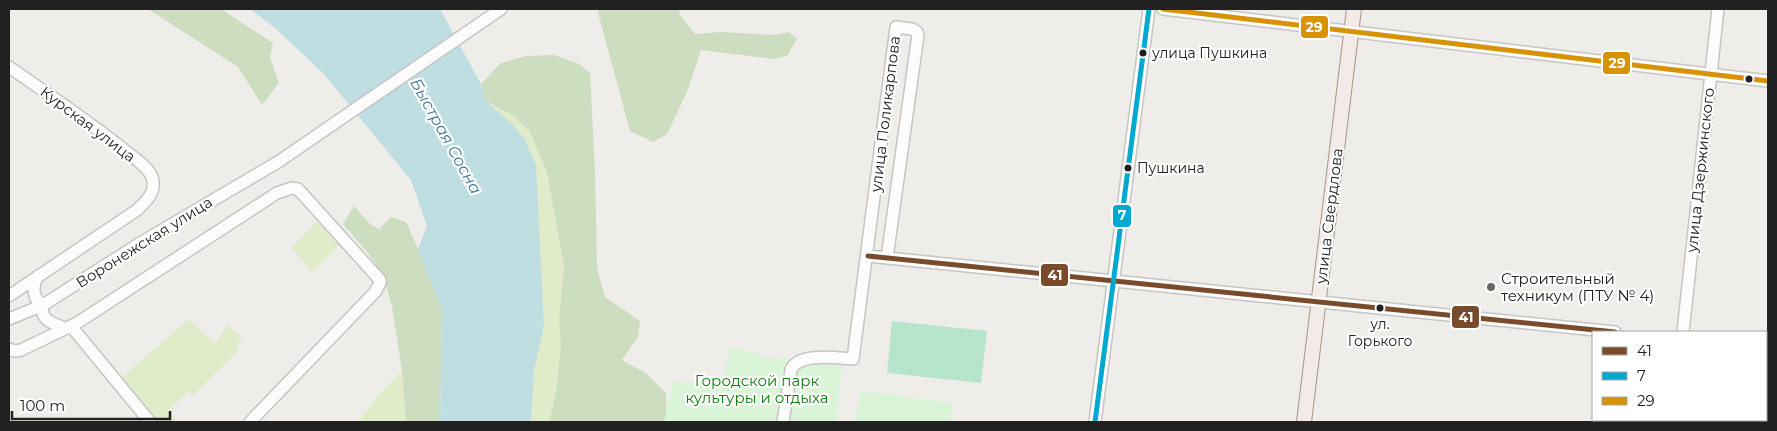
<svg xmlns="http://www.w3.org/2000/svg" width="1777" height="431" font-family="Montserrat,sans-serif">
  <style>
    .grass { fill: #e0ebca }
    .forest { fill: #cdddc0 }
    .park { fill: #daf4d7 }
    .pitch { fill: #b6e5cc }
    .water { fill: #bfdee2 }
    .lines { fill: none; stroke-linecap: round; stroke-linejoin: round }
    .minor-casing { stroke: #c6c5c4; stroke-width: 14 }
    .major-casing { stroke: #a69886; stroke-width: 16 }
    .minor { stroke: #fdfcfc; stroke-width: 11 }
    .major { stroke: #f2ebe7; stroke-width: 14 }
    .bus-1-casing { stroke: #fff; stroke-width: 9 }
    .bus-2-casing { stroke: #fff; stroke-width: 9 }
    .bus-3-casing { stroke: #fff; stroke-width: 9 }
    .bus-1 { stroke: #7a4b2a; stroke-width: 5 }
    .bus-2 { stroke: #00a9ce; stroke-width: 5 }
    .bus-3 { stroke: #d79205; stroke-width: 5 }
    .bus-dot { fill: #212121; stroke: #fff; stroke-width: 2 }
    .poi-dot { fill: #696867; stroke: #fff; stroke-width: 2 }
    .labels { text-anchor: middle; dominant-baseline: central; stroke-width: 4.5; stroke-linejoin: round; paint-order: stroke }
    .bus-label { font-size: 14px; fill: #212121; stroke: #fff; text-anchor: start }
    .street-label { font-size: 15px; fill: #212121; stroke: #fff }
    .poi-label { font-size: 15px; fill: #212121; stroke: #fff; text-anchor: start }
    .park-label { font-size: 15px; fill: #12810e; stroke: #fff }
    .water-label { font-size: 16px; font-style: italic; fill: #457999; stroke: #fff }
    .line-badge { stroke: #fff; stroke-width: 2 }
    .badge-label { font-size: 14px; text-anchor: middle; font-weight: bold; fill: #fff }
  </style>
  <rect width="100%" height="100%" fill="#efedea"/>
  <path class="grass" d="M486 101 512 115 529 130 547 172 564 267 559 320 561 346 556 392 549 422H531L534 370 544 326 524 138 512 124Z
    M317 222 340 244 312 272 291 247Z
    M189 319 215 344 227 325 242 337 236 347 239 350 193 395 188 392 167 411 179 422H159L121 378Z
    M402 370 406 422H359L372 403Z"/>
  <path class="forest" d="M148 9H221L273 43 270 58 279 83 262 105 238 67Z
    M597 9H679L680 15 695 34 721 32 775 35 789 32 797 39 787 56 774 59 701 50 687 92 667 134 653 142 630 131Z
    M554 55 579 64 590 73 595 171 597 268 605 297 640 321 638 337 622 360 647 374 666 393V422H549L556 392 561 346 559 320 564 267 547 172 529 130 512 115 486 101 481 84 501 63 526 56Z
    M354 206 370 224 379 229 391 217 406 222 418 249 442 310 440 422H406L402 370 392 307 384 277 368 253 343 224Z"/>
  <path class="park" d="M730 347 769 357 842 365 836 422H664L673 381 722 386Z
    M860 391 953 403 951 422H855Z"/>
  <path class="pitch" d="M892 321 987 331 981 383 887 373Z"/>
  <path class="water" d="M250 9H440L481 84 486 101 512 124 524 138 536 165 544 326 534 370 531 422H440L442 310 418 249 427 226 411 180 322 72 276 29Z"/>
  <g class="lines">
    <defs>
      <path id="minor" d="M1163 9 1768 81
        M9 67C47 93 85 119 122 148 131 156 147 165 152 177 157 192 147 200 137 210L9 296
        M868 256 1615 332
        M38 276C32 285 32 299 43 305 39 320 54 324 65 328
        M9 319 43 305 142 242 278 162 501 9
        M71 326 150 422
        M1683 332 1718 9
        M9 349 15 351 21 350 77 323 277 193 292 188 298 189 380 280V283L375 292 250 422
        M1766 349 1768 350
        M783 422 791 370C798 352 837 358 853 359L896 27 912 29 917 32 918 35 887 258
        M1095 422 1149 9
        M1671 422V420"/>
      <path id="major" d="M1304 422 1354 9"/>
    </defs>
    <use href="#minor" class="minor-casing"/>
    <use href="#major" class="major-casing"/>
    <use href="#minor" class="minor"/>
    <use href="#major" class="major"/>
    <defs>
      <path id="bus-1" d="M868 256 1615 332"/>
      <path id="bus-2" d="M1095 422 1149 9"/>
      <path id="bus-3" d="M1163 9 1768 81"/>
    </defs>
    <use href="#bus-1" class="bus-1-casing"/>
    <use href="#bus-2" class="bus-2-casing"/>
    <use href="#bus-3" class="bus-3-casing"/>
    <use href="#bus-1" class="bus-1"/>
    <use href="#bus-2" class="bus-2"/>
    <use href="#bus-3" class="bus-3"/>
  </g>
  <g class="bus-dot">
    <circle cx="1143" cy="53" r="4.5"/>
    <circle cx="1749" cy="79" r="4.5"/>
    <circle cx="1128" cy="168" r="4.5"/>
    <circle cx="1380" cy="308" r="4.5"/>
  </g>
  <circle class="poi-dot" cx="1491" cy="287" r="5"/>
  <g class="labels">
    <g class="bus-label">
      <text x="1152" y="53">улица Пушкина</text>
      <text x="1137" y="168">Пушкина</text>
      <text x="1380" y="324" text-anchor="middle">ул.<tspan x="1380" dy="17">Горького</tspan></text>
    </g>
    <g class="street-label">
      <text transform="translate(885 114) rotate(-83)">улица Поликарпова</text>
      <text transform="translate(88 124) rotate(37)">Курская улица</text>
      <text transform="translate(1700 170) rotate(-84)">улица Дзержинского</text>
      <text transform="translate(1329 216) rotate(-83)">улица Свердлова</text>
      <text transform="translate(144 242) rotate(-32)">Воронежская улица</text>
    </g>
    <g class="poi-label">
      <text x="1501" y="278">Строительный<tspan x="1501" dy="17">техникум (ПТУ № 4)</tspan></text>
    </g>
    <g class="park-label">
      <text x="757" y="380">Городской парк<tspan x="757" dy="17">культуры и отдыха</tspan></text>
    </g>
    <g class="water-label">
      <text transform="translate(446 136) rotate(61)">Быстрая Сосна</text>
    </g>
  </g>
  <g class="line-badge">
    <rect x="1300" y="15" width="29" height="24" rx="5" fill="#d79205"/>
    <rect x="1602" y="51" width="29" height="24" rx="5" fill="#d79205"/>
    <rect x="1112" y="204" width="20" height="24" rx="5" fill="#00a9ce"/>
    <rect x="1040" y="263" width="29" height="24" rx="5" fill="#7a4b2a"/>
    <rect x="1451" y="305" width="29" height="24" rx="5" fill="#7a4b2a"/>
  </g>
  <g class="badge-label">
    <text x="1314" y="32">29</text>
    <text x="1617" y="68">29</text>
    <text x="1122" y="220">7</text>
    <text x="1055" y="280">41</text>
    <text x="1466" y="322">41</text>
  </g>
  <rect width="1777" height="431" fill="none" stroke="#212121" stroke-width="20"/>
  <rect x="1592" y="331" width="175" height="90" fill="#ffffff" stroke="#a6a6a6"/>
  <rect x="1602" y="347" width="25" height="8" fill="#7a4b2a" stroke="#a6a6a6"/>
  <text x="1637" y="356" font-size="15" fill="#212121">41</text>
  <rect x="1602" y="372" width="25" height="8" fill="#00a9ce" stroke="#a6a6a6"/>
  <text x="1637" y="381" font-size="15" fill="#212121">7</text>
  <rect x="1602" y="397" width="25" height="8" fill="#d79205" stroke="#a6a6a6"/>
  <text x="1637" y="406" font-size="15" fill="#212121">29</text>
  <path d="M12 411v8h158v-8" fill="none" stroke="#212121" stroke-width="2.5"/>
  <text x="20" y="411" font-size="15" fill="#212121" stroke="#ffffff" stroke-width="4" paint-order="stroke">100 m</text>
</svg>
